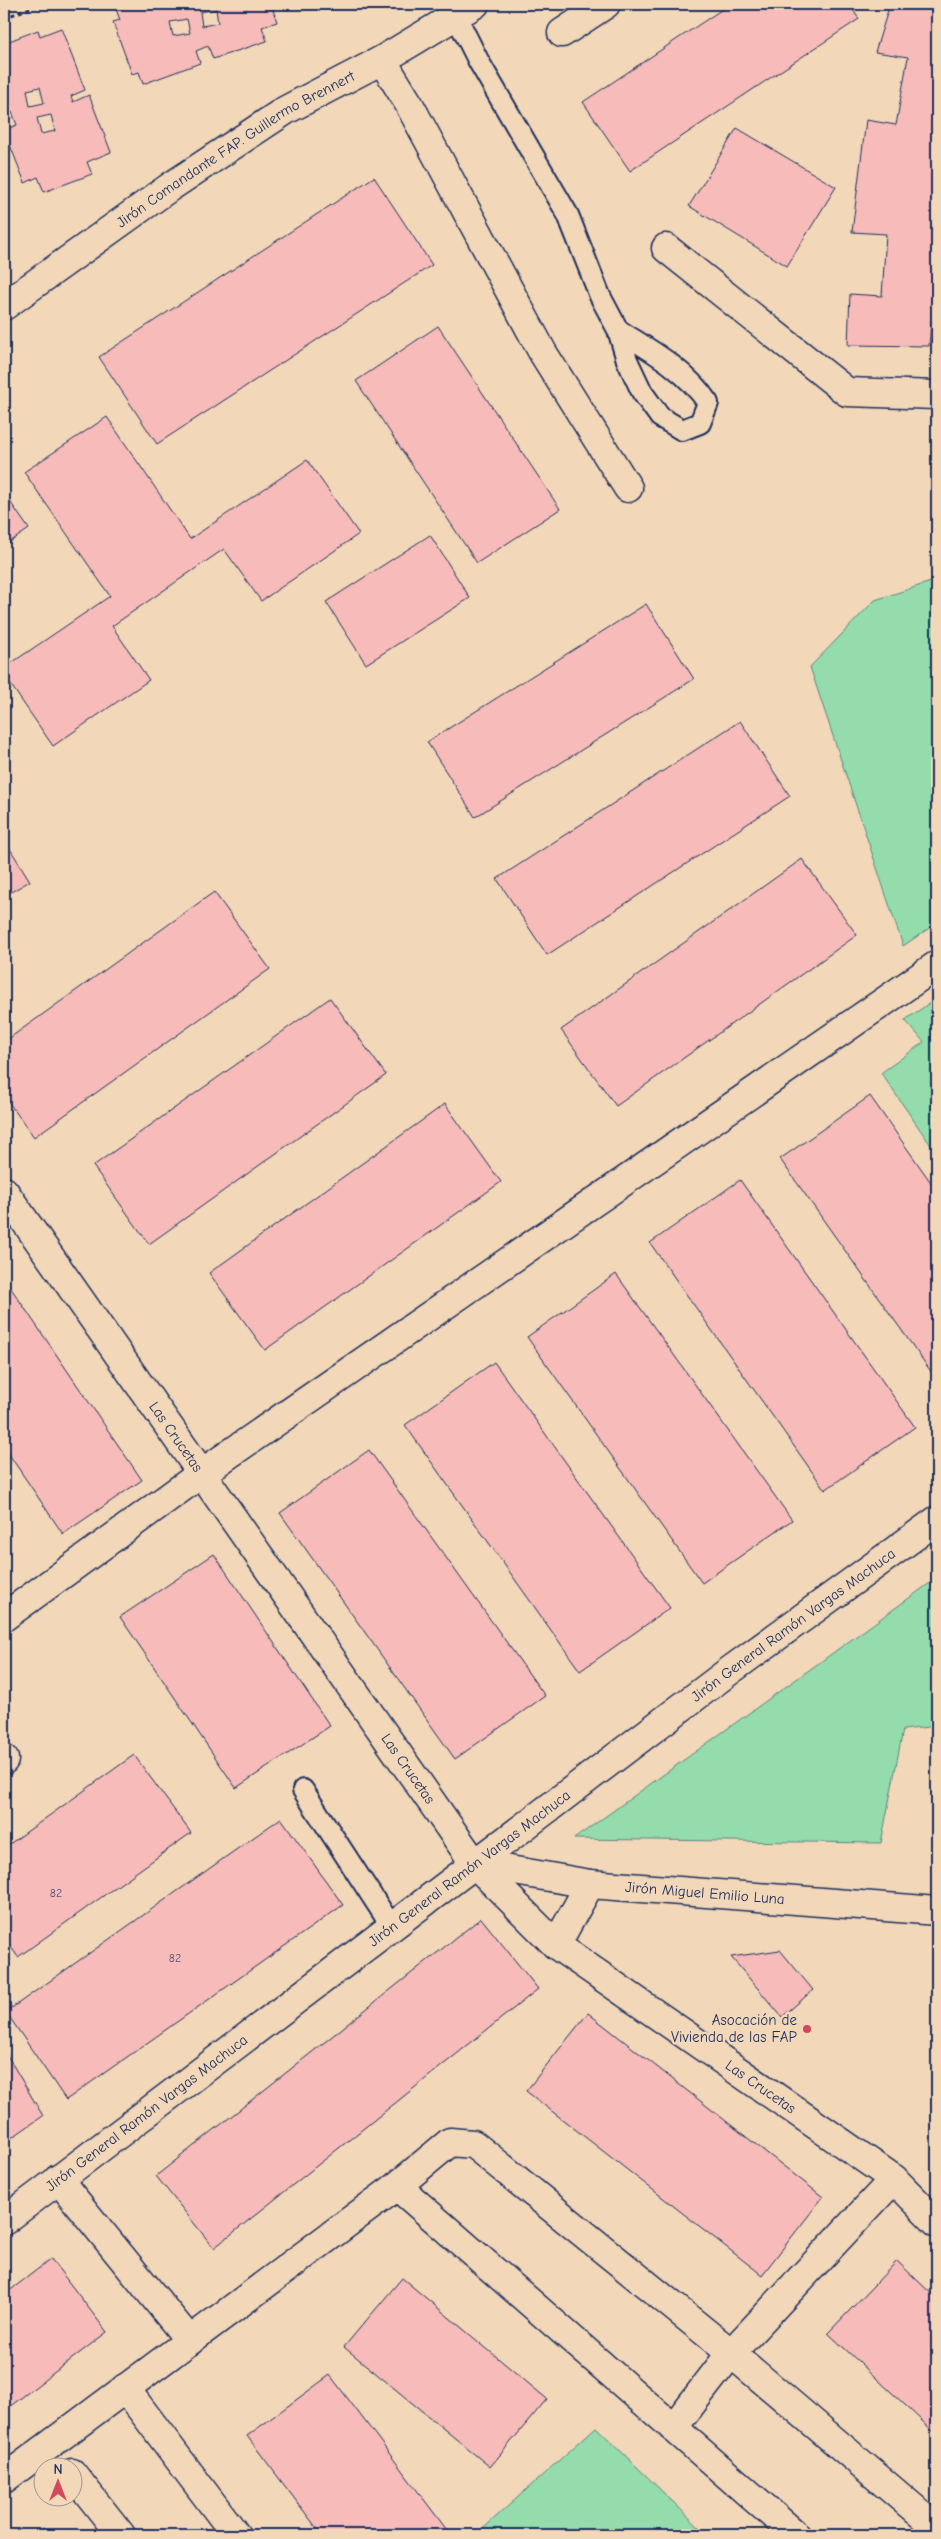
<svg xmlns="http://www.w3.org/2000/svg" width="941" height="2539" font-family="'Comic Neue',sans-serif">
  <style>
    .green { fill: #94dcab; stroke: #588684 }
    .building { fill: #f7bbb9; stroke: #1b2f5e; fill-rule: evenodd }
    .lines { fill: none; stroke-linecap: round; stroke-linejoin: round }
    .service-casing { stroke: #1b2f5e; stroke-width: 24 }
    .minor-casing { stroke: #1b2f5e; stroke-width: 31 }
    .path { stroke: #1b2f5e; stroke-width: 3; stroke-dasharray: 4 4; stroke-linecap: butt }
    .service { stroke: #f2d7b9; stroke-width: 20 }
    .minor { stroke: #f2d7b9; stroke-width: 28 }
    .poi-dot { fill: #d1495b; stroke: #f2d7b9; stroke-width: 2 }
    .labels { text-anchor: middle; dominant-baseline: central; stroke-width: 5; stroke-linejoin: round; paint-order: stroke }
    .number-label { font-size: 12px; fill: #525275 }
    .street-label { font-size: 15px; fill: #1b2f5e; stroke: #f2d7b9 }
    .poi-label { font-size: 15px; fill: #1b2f5e; stroke: #f2d7b9; text-anchor: end }
  </style>
  <rect width="100%" height="100%" fill="#f2d7b9"/>
  <filter id="ink" filterUnits="userSpaceOnUse"><feTurbulence type="fractalNoise" baseFrequency=".02" numOctaves="2"/><feDisplacementMap in="SourceGraphic" scale="10" xChannelSelector="R" yChannelSelector="G"/><feConvolveMatrix kernelMatrix="1 2 1 2 8 2 1 2 1" color-interpolation-filters="sRGB"/></filter>
  <g filter="url(#ink)">
    <path class="green" d="M937 580V923L903 946 810 667 875 600Z
      M937 998V1154L881 1073 924 1042 905 1020Z
      M937 1578V1726L903 1730 881 1843 574 1839Z
      M596 2427 707 2535H476Z"/>
    <path class="building" d="M114 4H271L277 22 262 27 267 41 213 59 208 46 196 51 200 63 143 84 139 72 132 74 113 22 120 20ZM216 9 218 23 202 26 200 12ZM187 19 190 33 173 36 170 22Z
      M730 4H849L859 19 630 171 583 102Z
      M890 4H937V263L929 346 848 345 850 294 882 296 886 234 852 232 866 120 896 125 908 57 875 52Z
      M61 28 85 90 71 96 73 102 89 95 111 152 87 162 92 174 44 192 38 177 25 183 4 130 17 125 12 112 4 116V43L38 30 40 36ZM40 87 44 103 30 106 27 90ZM51 115 55 131 41 134 37 118Z
      M737 128 836 187 787 266 689 206Z
      M374 177 432 265 157 444 99 357Z
      M438 326 560 509 477 563 356 381Z
      M107 417 190 539 307 460 359 534 261 601 224 549 112 626 149 680 53 746 4 675V668L110 596 24 472Z
      M4 493 29 529 4 546Z
      M430 535 470 598 366 664 326 602Z
      M646 604 694 679 475 817 427 742Z
      M740 721 790 796 547 955 497 879Z
      M4 839 30 881 4 896Z
      M802 859 857 935 616 1106 561 1030Z
      M214 892 270 969 34 1137 4 1096V1042Z
      M330 998 386 1075 149 1244 93 1166Z
      M870 1096 937 1191V1380L780 1159Z
      M445 1104 501 1182 265 1350 209 1273Z
      M740 1180 915 1427 825 1490 650 1243Z
      M616 1274 792 1520 702 1583 527 1337Z
      M4 1278 142 1480 63 1534 4 1447Z
      M494 1362 670 1608 580 1671 405 1425Z
      M369 1450 545 1696 455 1759 280 1513Z
      M214 1554 330 1726 236 1788 120 1617Z
      M134 1755 191 1833 18 1957 4 1937V1848Z
      M281 1818 343 1905 66 2100 6 2012Z
      M481 1918 538 1989 214 2248 156 2176Z
      M780 1950 813 1990 782 2017 731 1957Z
      M588 2013 823 2197 762 2275 526 2091Z
      M4 2050 43 2116 4 2143Z
      M51 2259 107 2332 4 2411V2295Z
      M897 2261 937 2299V2435L828 2333Z
      M402 2278 547 2399 490 2467 344 2347Z
      M330 2375 450 2534 448 2535H322L247 2436Z
      M43 2528 49 2535H34Z"/>
    <g class="lines">
      <defs>
        <path id="service" d="M456 16 479 62 568 215 600 296 618 330 627 360 642 392 660 417 682 430 700 423 708 403C686 370 652 351 618 330
          M303 1790 392 1927"/>
        <g id="minor">
          <path d="M562 33 606 4"/>
          <path d="M382 60 409 104 543 353 628 488"/>
          <path d="M666 248 847 392 937 395"/>
          <path id="s1" d="M4 306 170 187 286 110 382 60 475 4"/>
          <path id="s2" d="M4 1191 475 1864 556 1945 894 2179 937 2223"/>
          <path d="M4 1617 202 1473 937 965"/>
          <path d="M4 1759V1760"/>
          <path id="s3" d="M475 1864 590 1884 937 1911"/>
          <path d="M556 1945 590 1884"/>
          <path d="M58 2179 190 2341"/>
          <path d="M397 2186 796 2535"/>
          <path id="s4" d="M4 2221 728 1672 937 1520"/>
          <path d="M125 2388 236 2535"/>
          <path d="M673 2428 731 2353 894 2179"/>
          <path d="M72 2473 121 2535"/>
          <path d="M4 2479 397 2186 450 2142 473 2144 731 2353 937 2528"/>
        </g>
      </defs>
      <use href="#service" class="service-casing"/>
      <use href="#minor" class="minor-casing"/>
      <path class="path" d="M4 18 40 4"/>
      <use href="#service" class="service"/>
      <use href="#minor" class="minor"/>
    </g>
  </g>
  <circle class="poi-dot" cx="807" cy="2029" r="5"/>
  <g class="labels">
    <g class="number-label">
      <text x="56" y="1893">82</text>
      <text x="175" y="1958">82</text>
    </g>
    <g class="street-label">
      <text stroke="none"><textPath href="#s1" startOffset="280">Jirón Comandante FAP. Guillermo Brennert</textPath></text>
      <text stroke="none"><textPath href="#s2" startOffset="300">Las Crucetas</textPath></text>
      <text stroke="none"><textPath href="#s4" startOffset="989">Jirón General Ramón Vargas Machuca</textPath></text>
      <text stroke="none"><textPath href="#s2" startOffset="705">Las Crucetas</textPath></text>
      <text stroke="none"><textPath href="#s4" startOffset="584">Jirón General Ramón Vargas Machuca</textPath></text>
      <text stroke="none"><textPath href="#s3" startOffset="232">Jirón Miguel Emilio Luna</textPath></text>
      <text stroke="none"><textPath href="#s2" startOffset="1185">Las Crucetas</textPath></text>
      <text stroke="none"><textPath href="#s4" startOffset="179">Jirón General Ramón Vargas Machuca</textPath></text>
    </g>
    <g class="poi-label">
      <text x="797" y="2020">Asocación de<tspan x="797" dy="17">Vivienda de las FAP</tspan></text>
    </g>
  </g>
  <rect width="941" height="2539" fill="none" stroke="#f2d7b9" stroke-width="20"/>
  <rect x="10" y="10" width="921" height="2519" fill="none" stroke="#1b2f5e" stroke-width="2" filter="url(#ink)"/>
  <g transform="translate(58 2482)"><circle r="24" fill="#f2d7b9" stroke="#9c9495"/>
  <path d="M0-4L9 19L0 12L-9 19Z" fill="#d1495b"/>
  <text y="-8" font-size="14" font-weight="bold" text-anchor="middle" fill="#1b2f5e">N</text>
  </g>
</svg>
